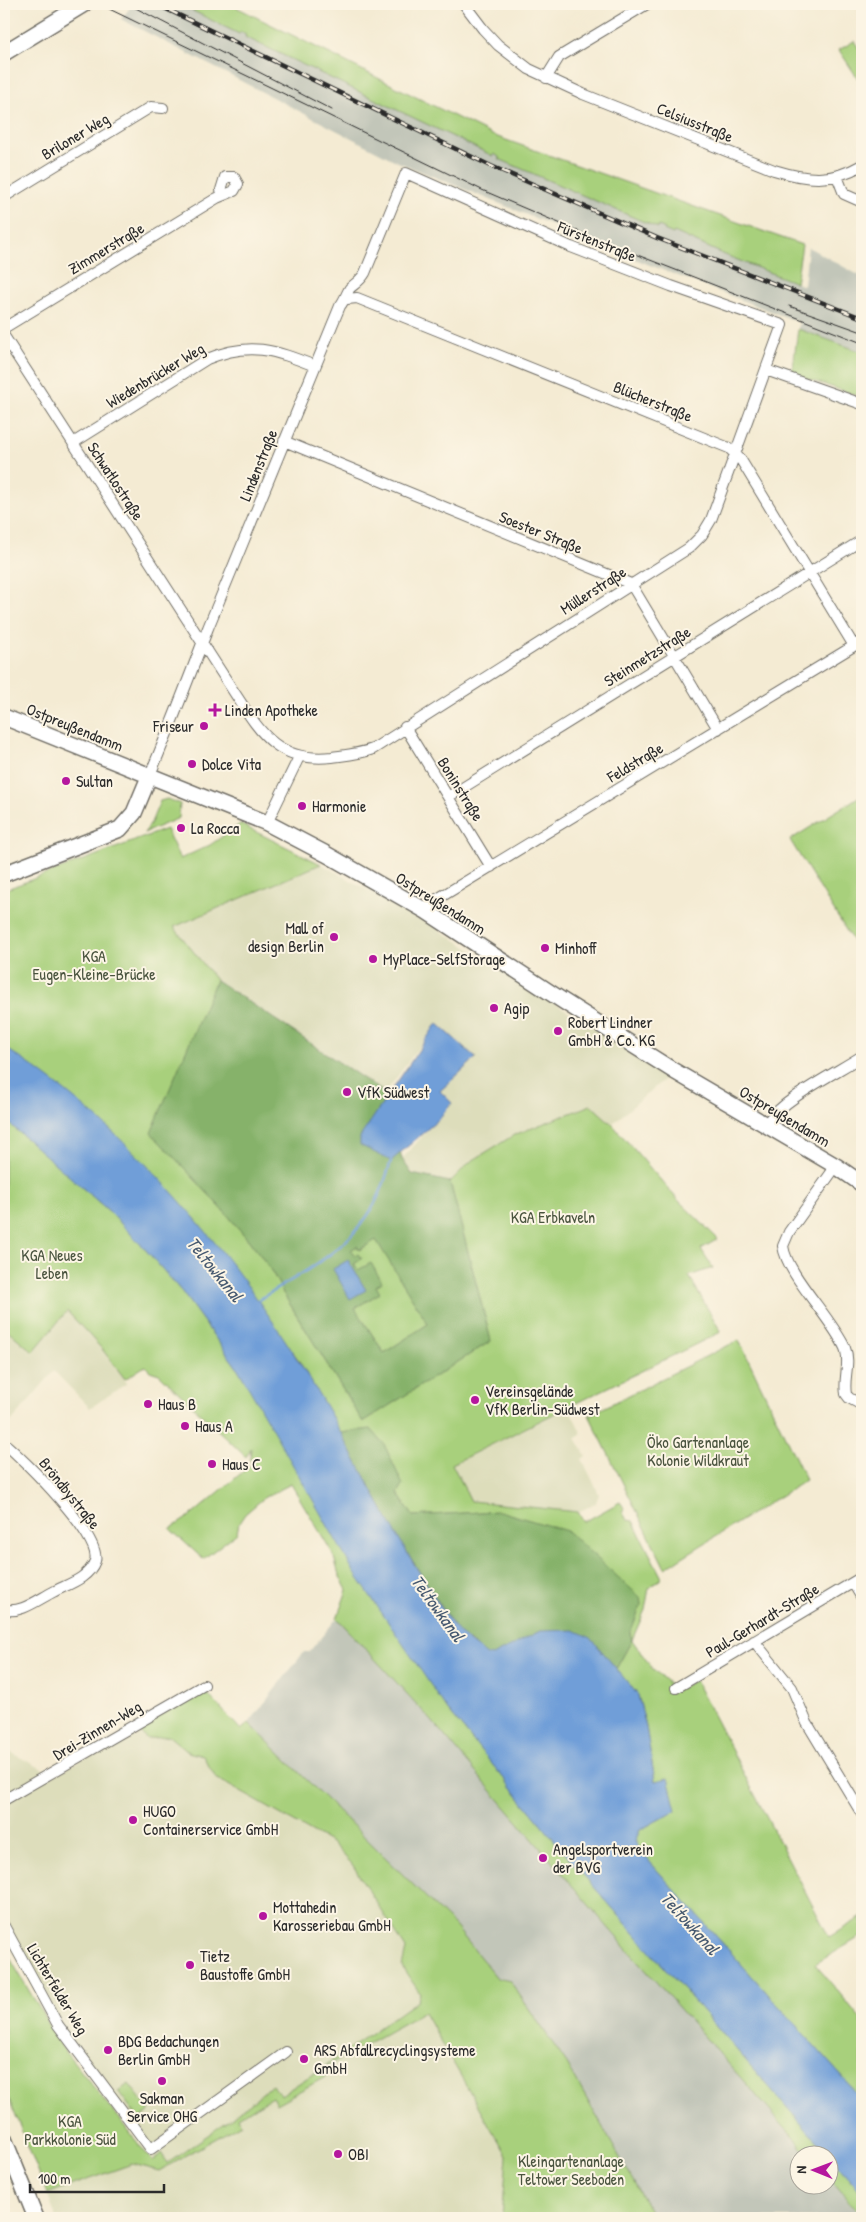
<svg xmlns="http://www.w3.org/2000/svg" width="866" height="2222" font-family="'Patrick Hand',sans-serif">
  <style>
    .built { fill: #ddb }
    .industrial { fill: #c2c6b9 }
    .green { fill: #a8d07b; stroke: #6a7e53 }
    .forest { fill: #86b26b; stroke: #586e4b; fill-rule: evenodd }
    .water { fill: #6f9ed8; stroke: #4d6482 }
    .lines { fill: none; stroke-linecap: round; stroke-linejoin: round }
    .stream { stroke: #6f9ed8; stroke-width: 2.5 }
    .street-casing { stroke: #716e66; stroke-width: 12 }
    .secondary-casing { stroke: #716e66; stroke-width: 18 }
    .street { stroke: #fff; stroke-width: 10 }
    .secondary { stroke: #fff; stroke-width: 15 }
    .tram { stroke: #2b2b2b; stroke-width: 1 }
    .rail-casing { stroke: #2b2b2b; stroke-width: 4.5 }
    .rail { stroke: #fcf5e5; stroke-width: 2.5; stroke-dasharray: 8; stroke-linecap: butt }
    .poi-dot { fill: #b5179e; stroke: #fcf5e5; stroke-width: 2 }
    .labels { text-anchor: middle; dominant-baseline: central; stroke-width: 4; stroke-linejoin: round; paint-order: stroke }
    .street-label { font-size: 16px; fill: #2b2b2b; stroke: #fcf5e5 }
    .poi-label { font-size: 16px; fill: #2b2b2b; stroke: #fcf5e5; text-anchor: start }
    .park-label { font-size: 16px; fill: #4a543f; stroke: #fcf5e5 }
    .water-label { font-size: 18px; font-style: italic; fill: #465970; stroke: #fcf5e5 }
  </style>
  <rect width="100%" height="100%" fill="#fcf5e5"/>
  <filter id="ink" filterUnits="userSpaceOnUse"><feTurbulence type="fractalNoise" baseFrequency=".02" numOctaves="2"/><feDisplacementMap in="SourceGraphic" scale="10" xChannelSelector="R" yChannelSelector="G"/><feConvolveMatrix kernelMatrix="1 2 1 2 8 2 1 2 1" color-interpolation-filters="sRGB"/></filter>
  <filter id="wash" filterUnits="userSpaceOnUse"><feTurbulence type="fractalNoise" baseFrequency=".0096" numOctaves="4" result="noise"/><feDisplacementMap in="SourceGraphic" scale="20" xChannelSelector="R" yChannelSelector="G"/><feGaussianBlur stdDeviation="1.12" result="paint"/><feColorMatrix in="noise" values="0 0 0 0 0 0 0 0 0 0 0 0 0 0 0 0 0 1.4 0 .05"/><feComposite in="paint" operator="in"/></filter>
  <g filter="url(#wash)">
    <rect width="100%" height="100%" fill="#f4ebd3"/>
    <path class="built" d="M321 864 430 924 669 1075 612 1124 591 1105 470 1162 450 1182 412 1174 402 1159 452 1103 440 1091 476 1058 437 1023 385 1093 216 980 174 927Z
      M67 1311 102 1349 127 1383 90 1408 54 1371 4 1430V1327L33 1352Z
      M569 1408 582 1434 576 1438 586 1456 582 1459 599 1494 596 1503 578 1512 471 1501 452 1464Z
      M134 1731 147 1739 169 1736 188 1752 203 1756 216 1778 333 1844 352 1864 423 1976 523 2152 517 2218H57L47 2194 132 2164 158 2171 153 2162 155 2161 54 2026 4 1934V1749L54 1775Z"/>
    <path class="industrial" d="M133 4H179L239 34 241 32 246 34V37L500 157 499 159 658 228 659 226 665 229 664 230 681 235 725 255 804 286 808 247 862 277V352L798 329 799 322 650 265 398 162 121 19Z
      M337 1618 432 1721 605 1924 808 2154H798V2184H828L829 2178 862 2218H654L567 2064 510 1981 497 1978 455 1926 249 1723 304 1652H309Z"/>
    <path class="green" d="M179 4H230L492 135 802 245 796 283 725 255 674 232 673 234 664 230 665 229 659 226 658 228 499 159V157L494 154 493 156 245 37 246 34 241 32 239 34Z
      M854 41 862 53V85L839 50Z
      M798 329 862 352V397L792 374Z
      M860 796 862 800V942L856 946 790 840Z
      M167 799 180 804 179 818 144 833 150 825 160 801Z
      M240 824 321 864 174 927 216 980 152 1133C178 1161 204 1189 230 1218 249 1241 271 1265 283 1293L363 1422 491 1341 450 1182 470 1162 514 1135 591 1105 612 1124 678 1200 718 1239 701 1249 713 1268 689 1276 721 1332 452 1464 471 1501 578 1512 584 1522 620 1502 625 1509 622 1511 627 1520 633 1521 662 1578 649 1588 645 1610 632 1640 652 1668 676 1690 695 1680 829 1937 862 1917V1936L815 1964 862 2020V2099L640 1851 635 1841 640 1830 676 1810 655 1781 646 1727 638 1695 616 1669 632 1640 630 1633 631 1627 499 1511 413 1516 398 1493 371 1429 341 1433 298 1359 198 1222 151 1171 111 1132 70 1096 4 1047V890L166 829 180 859 210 845Z
      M4 1119 110 1212 145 1249 182 1292 238 1369 447 1709 573 1863 828 2154H808L605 1924 432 1721 337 1618 347 1590 339 1575 333 1554 291 1484 265 1497 245 1514 239 1523 237 1533 203 1559 170 1529 193 1514 252 1464 250 1460 251 1448 246 1457 159 1374 150 1371 145 1366 125 1379 102 1349 67 1311 33 1352 4 1327Z
      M376 1239 428 1324 384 1353 355 1308 379 1293 376 1286 382 1282C374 1278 358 1274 355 1265 353 1260 355 1256 351 1250L357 1246 360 1250Z
      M739 1340 806 1480 665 1568 589 1415Z
      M204 1690 241 1730 249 1723 455 1926 497 1978 510 1981 567 2064 654 2218H502L507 2156 424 2012 327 2066 326 2065 418 2000 420 1993 402 1967 406 1949 352 1864 333 1844 216 1778 203 1756 188 1752 169 1736 147 1739 136 1729Z
      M4 1948 62 2047 153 2162 161 2153 168 2163 232 2118 272 2085 281 2095 325 2066 329 2075 276 2104 272 2097 238 2117 241 2124 159 2171 132 2164 47 2194 4 2087Z
      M129 2084 150 2111 139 2119 118 2091Z
      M829 2155 862 2193V2217L829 2178Z"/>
    <path class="forest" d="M216 980 385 1093 402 1159 412 1174 450 1182 491 1341 363 1422 283 1293C271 1265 249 1241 230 1218 204 1189 178 1161 151 1133ZM376 1240 428 1324 384 1353 355 1308 380 1293 376 1286 382 1282 371 1263 358 1270 354 1264 362 1259 358 1254 355 1256 351 1250 357 1246 359 1250Z
      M371 1429 384 1444 403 1485 398 1493 413 1516 499 1511 567 1531 640 1597 641 1605 630 1633 632 1640 616 1669 591 1638 540 1631 492 1657 487 1656 457 1631 395 1533 341 1433Z"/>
    <path class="water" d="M437 1023 476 1058 440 1091 452 1103 438 1120 391 1161 360 1145V1137Z
      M4 1047C148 1140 259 1285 341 1433 370 1486 398 1540 431 1591 439 1604 447 1618 457 1630 465 1640 477 1648 487 1655L492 1656 540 1631 574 1630 591 1638 638 1695 646 1727 655 1781 668 1778 676 1810 640 1830 635 1841 640 1851 862 2099V2193L573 1863 447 1709 354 1572 238 1369 182 1292 145 1249 110 1212 4 1119Z
      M348 1260 366 1290 350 1299 333 1269Z"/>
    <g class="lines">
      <path class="stream" d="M257 1301C303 1272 355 1248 378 1197 384 1186 387 1173 391 1161"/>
    </g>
  </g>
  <g filter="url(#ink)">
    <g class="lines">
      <defs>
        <path id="street" d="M464 4 483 29 498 45 529 69 583 94 774 170C807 180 831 183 862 165
          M546 78 559 57 647 4
          M837 176 844 194 862 202
          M4 197 151 107 163 108
          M347 299 357 298 729 448 741 460 854 646
          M4 328 217 198 234 191 238 184 234 177H225L221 190 223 194
          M4 336 192 627C206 649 220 670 234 692 260 732 277 763 332 757 346 755 359 754 373 749L689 548 702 535 711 520 782 325 671 286 571 247 406 173 365 273C361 280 356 283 350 288 347 292 345 300 340 306L208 628C189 678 170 728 149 777
          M766 370 862 404
          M284 441 631 584 718 729
          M73 443 207 359C250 341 274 350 315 366
          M405 727 491 867
          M448 797 862 540
          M267 823 299 757
          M426 911 434 901 862 641
          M766 1124C784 1098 834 1074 862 1056
          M836 1166 789 1232 783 1246C787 1275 831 1317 845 1348 851 1363 843 1378 846 1394L849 1398 862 1405
          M4 1443C23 1459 103 1537 95 1561 88 1579 68 1584 53 1592 39 1599 19 1615 4 1609
          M853 1583 862 1598
          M754 1641 792 1688 807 1723 862 1814
          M676 1688 862 1577
          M4 1800 204 1685
          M4 1926 58 2025 151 2149 286 2052"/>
        <path id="secondary" d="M4 53 84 4
          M4 717 267 823 326 854 426 911 563 1001 674 1071 836 1166 862 1184
          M4 874 120 829 134 813 149 777
          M4 2139 36 2218"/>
      </defs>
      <use href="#street" class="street-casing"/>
      <use href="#secondary" class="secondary-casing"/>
      <use href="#street" class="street"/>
      <use href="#secondary" class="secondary"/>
      <path class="tram" d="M99 4 482 190 594 238 862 343
        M128 4 332 110
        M789 306 862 332"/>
      <defs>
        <path id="rail" d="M156 4 491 166 657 238 862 318"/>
      </defs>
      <use href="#rail" class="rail-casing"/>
      <use href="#rail" class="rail"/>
    </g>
  </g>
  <g class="poi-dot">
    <path d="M212.5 702.5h5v5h5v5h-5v5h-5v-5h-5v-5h5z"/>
    <circle cx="204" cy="726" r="5"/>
    <circle cx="192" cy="764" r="5"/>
    <circle cx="66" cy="781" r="5"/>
    <circle cx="302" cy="806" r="5"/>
    <circle cx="181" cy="828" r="5"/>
    <circle cx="334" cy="937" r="5"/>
    <circle cx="545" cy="948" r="5"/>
    <circle cx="373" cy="959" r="5"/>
    <circle cx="494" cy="1008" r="5"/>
    <circle cx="558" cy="1031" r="5"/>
    <circle cx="347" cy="1092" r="5"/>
    <circle cx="475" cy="1400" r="5"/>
    <circle cx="148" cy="1404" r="5"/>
    <circle cx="185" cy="1426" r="5"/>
    <circle cx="212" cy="1464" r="5"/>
    <circle cx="133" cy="1820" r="5"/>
    <circle cx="543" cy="1858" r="5"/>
    <circle cx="263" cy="1916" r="5"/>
    <circle cx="190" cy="1965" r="5"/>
    <circle cx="108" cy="2050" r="5"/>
    <circle cx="304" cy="2059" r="5"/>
    <circle cx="162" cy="2081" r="5"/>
    <circle cx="338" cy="2154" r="5"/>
  </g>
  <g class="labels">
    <g class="street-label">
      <text transform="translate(695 122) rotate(22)">Celsiusstraße</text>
      <text transform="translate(75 136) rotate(-31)">Briloner Weg</text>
      <text transform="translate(597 241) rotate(22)">Fürstenstraße</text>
      <text transform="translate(106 248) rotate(-31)">Zimmerstraße</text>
      <text transform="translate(155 375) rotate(-31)">Wiedenbrücker Weg</text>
      <text transform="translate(653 401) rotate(22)">Blücherstraße</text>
      <text transform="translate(258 465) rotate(-68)">Lindenstraße</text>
      <text transform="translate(116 481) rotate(57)">Schwatlostraße</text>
      <text transform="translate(541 532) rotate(22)">Soester Straße</text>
      <text transform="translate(593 590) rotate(-33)">Müllerstraße</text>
      <text transform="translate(647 656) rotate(-32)">Steinmetzstraße</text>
      <text transform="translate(75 727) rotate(22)">Ostpreußendamm</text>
      <text transform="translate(635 762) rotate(-31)">Feldstraße</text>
      <text transform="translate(461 789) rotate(58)">Boninstraße</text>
      <text transform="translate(441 903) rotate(32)">Ostpreußendamm</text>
      <text transform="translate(785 1116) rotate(31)">Ostpreußendamm</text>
      <text transform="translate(70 1493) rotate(51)">Bröndbystraße</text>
      <text transform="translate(762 1620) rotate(-31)">Paul-Gerhardt-Straße</text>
      <text transform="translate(97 1730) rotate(-31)">Drei-Zinnen-Weg</text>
      <text transform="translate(58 1989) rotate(59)">Lichterfelder Weg</text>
    </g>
    <g class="poi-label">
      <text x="225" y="710">Linden Apotheke</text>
      <text x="194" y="726" text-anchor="end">Friseur</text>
      <text x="202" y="764">Dolce Vita</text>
      <text x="76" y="781">Sultan</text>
      <text x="312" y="806">Harmonie</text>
      <text x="191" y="828">La Rocca</text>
      <text x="324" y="928" text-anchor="end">Mall of<tspan x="324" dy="18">design Berlin</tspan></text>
      <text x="555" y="948">Minhoff</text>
      <text x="383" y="959">MyPlace-SelfStorage</text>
      <text x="504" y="1008">Agip</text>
      <text x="568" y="1022">Robert Lindner<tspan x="568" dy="18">GmbH &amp; Co. KG</tspan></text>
      <text x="357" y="1092">VfK Südwest</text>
      <text x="485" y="1391">Vereinsgelände<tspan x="485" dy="18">VfK Berlin-Südwest</tspan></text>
      <text x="158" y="1404">Haus B</text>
      <text x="195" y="1426">Haus A</text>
      <text x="222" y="1464">Haus C</text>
      <text x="143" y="1811">HUGO<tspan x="143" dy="18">Containerservice GmbH</tspan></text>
      <text x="553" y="1849">Angelsportverein<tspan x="553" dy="18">der BVG</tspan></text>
      <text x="273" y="1907">Mottahedin<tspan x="273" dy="18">Karosseriebau GmbH</tspan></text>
      <text x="200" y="1956">Tietz<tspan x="200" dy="18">Baustoffe GmbH</tspan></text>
      <text x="118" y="2041">BDG Bedachungen<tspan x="118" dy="18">Berlin GmbH</tspan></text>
      <text x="314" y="2050">ARS Abfallrecyclingsysteme<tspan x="314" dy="18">GmbH</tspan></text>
      <text x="162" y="2098" text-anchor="middle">Sakman<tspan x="162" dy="18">Service OHG</tspan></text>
      <text x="348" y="2154">OBI</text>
    </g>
    <g class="park-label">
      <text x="94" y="956">KGA<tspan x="94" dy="18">Eugen-Kleine-Brücke</tspan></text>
      <text x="553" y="1217">KGA Erbkaveln</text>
      <text x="52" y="1255">KGA Neues<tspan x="52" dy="18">Leben</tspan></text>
      <text x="698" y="1442">Öko Gartenanlage<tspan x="698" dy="18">Kolonie Wildkraut</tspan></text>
      <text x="70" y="2121">KGA<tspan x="70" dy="18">Parkkolonie Süd</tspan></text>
      <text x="571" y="2161">Kleingartenanlage<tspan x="571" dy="18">Teltower Seeboden</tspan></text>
    </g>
    <g class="water-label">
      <text transform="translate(215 1269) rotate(51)">Teltowkanal</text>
      <text transform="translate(438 1608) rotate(54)">Teltowkanal</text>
      <text transform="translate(690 1923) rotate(48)">Teltowkanal</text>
    </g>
  </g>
  <rect width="866" height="2222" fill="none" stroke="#fcf5e5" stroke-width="20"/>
  <g transform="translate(814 2170) rotate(271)"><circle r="24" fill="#fcf5e5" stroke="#a8a49b"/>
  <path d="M0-4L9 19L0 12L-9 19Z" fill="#b5179e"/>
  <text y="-8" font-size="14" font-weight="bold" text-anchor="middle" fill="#2b2b2b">N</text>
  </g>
  <path d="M30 2184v8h134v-8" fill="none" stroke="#2b2b2b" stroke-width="2.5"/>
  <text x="38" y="2184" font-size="15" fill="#2b2b2b" stroke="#fcf5e5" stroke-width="4" paint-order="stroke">100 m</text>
</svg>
